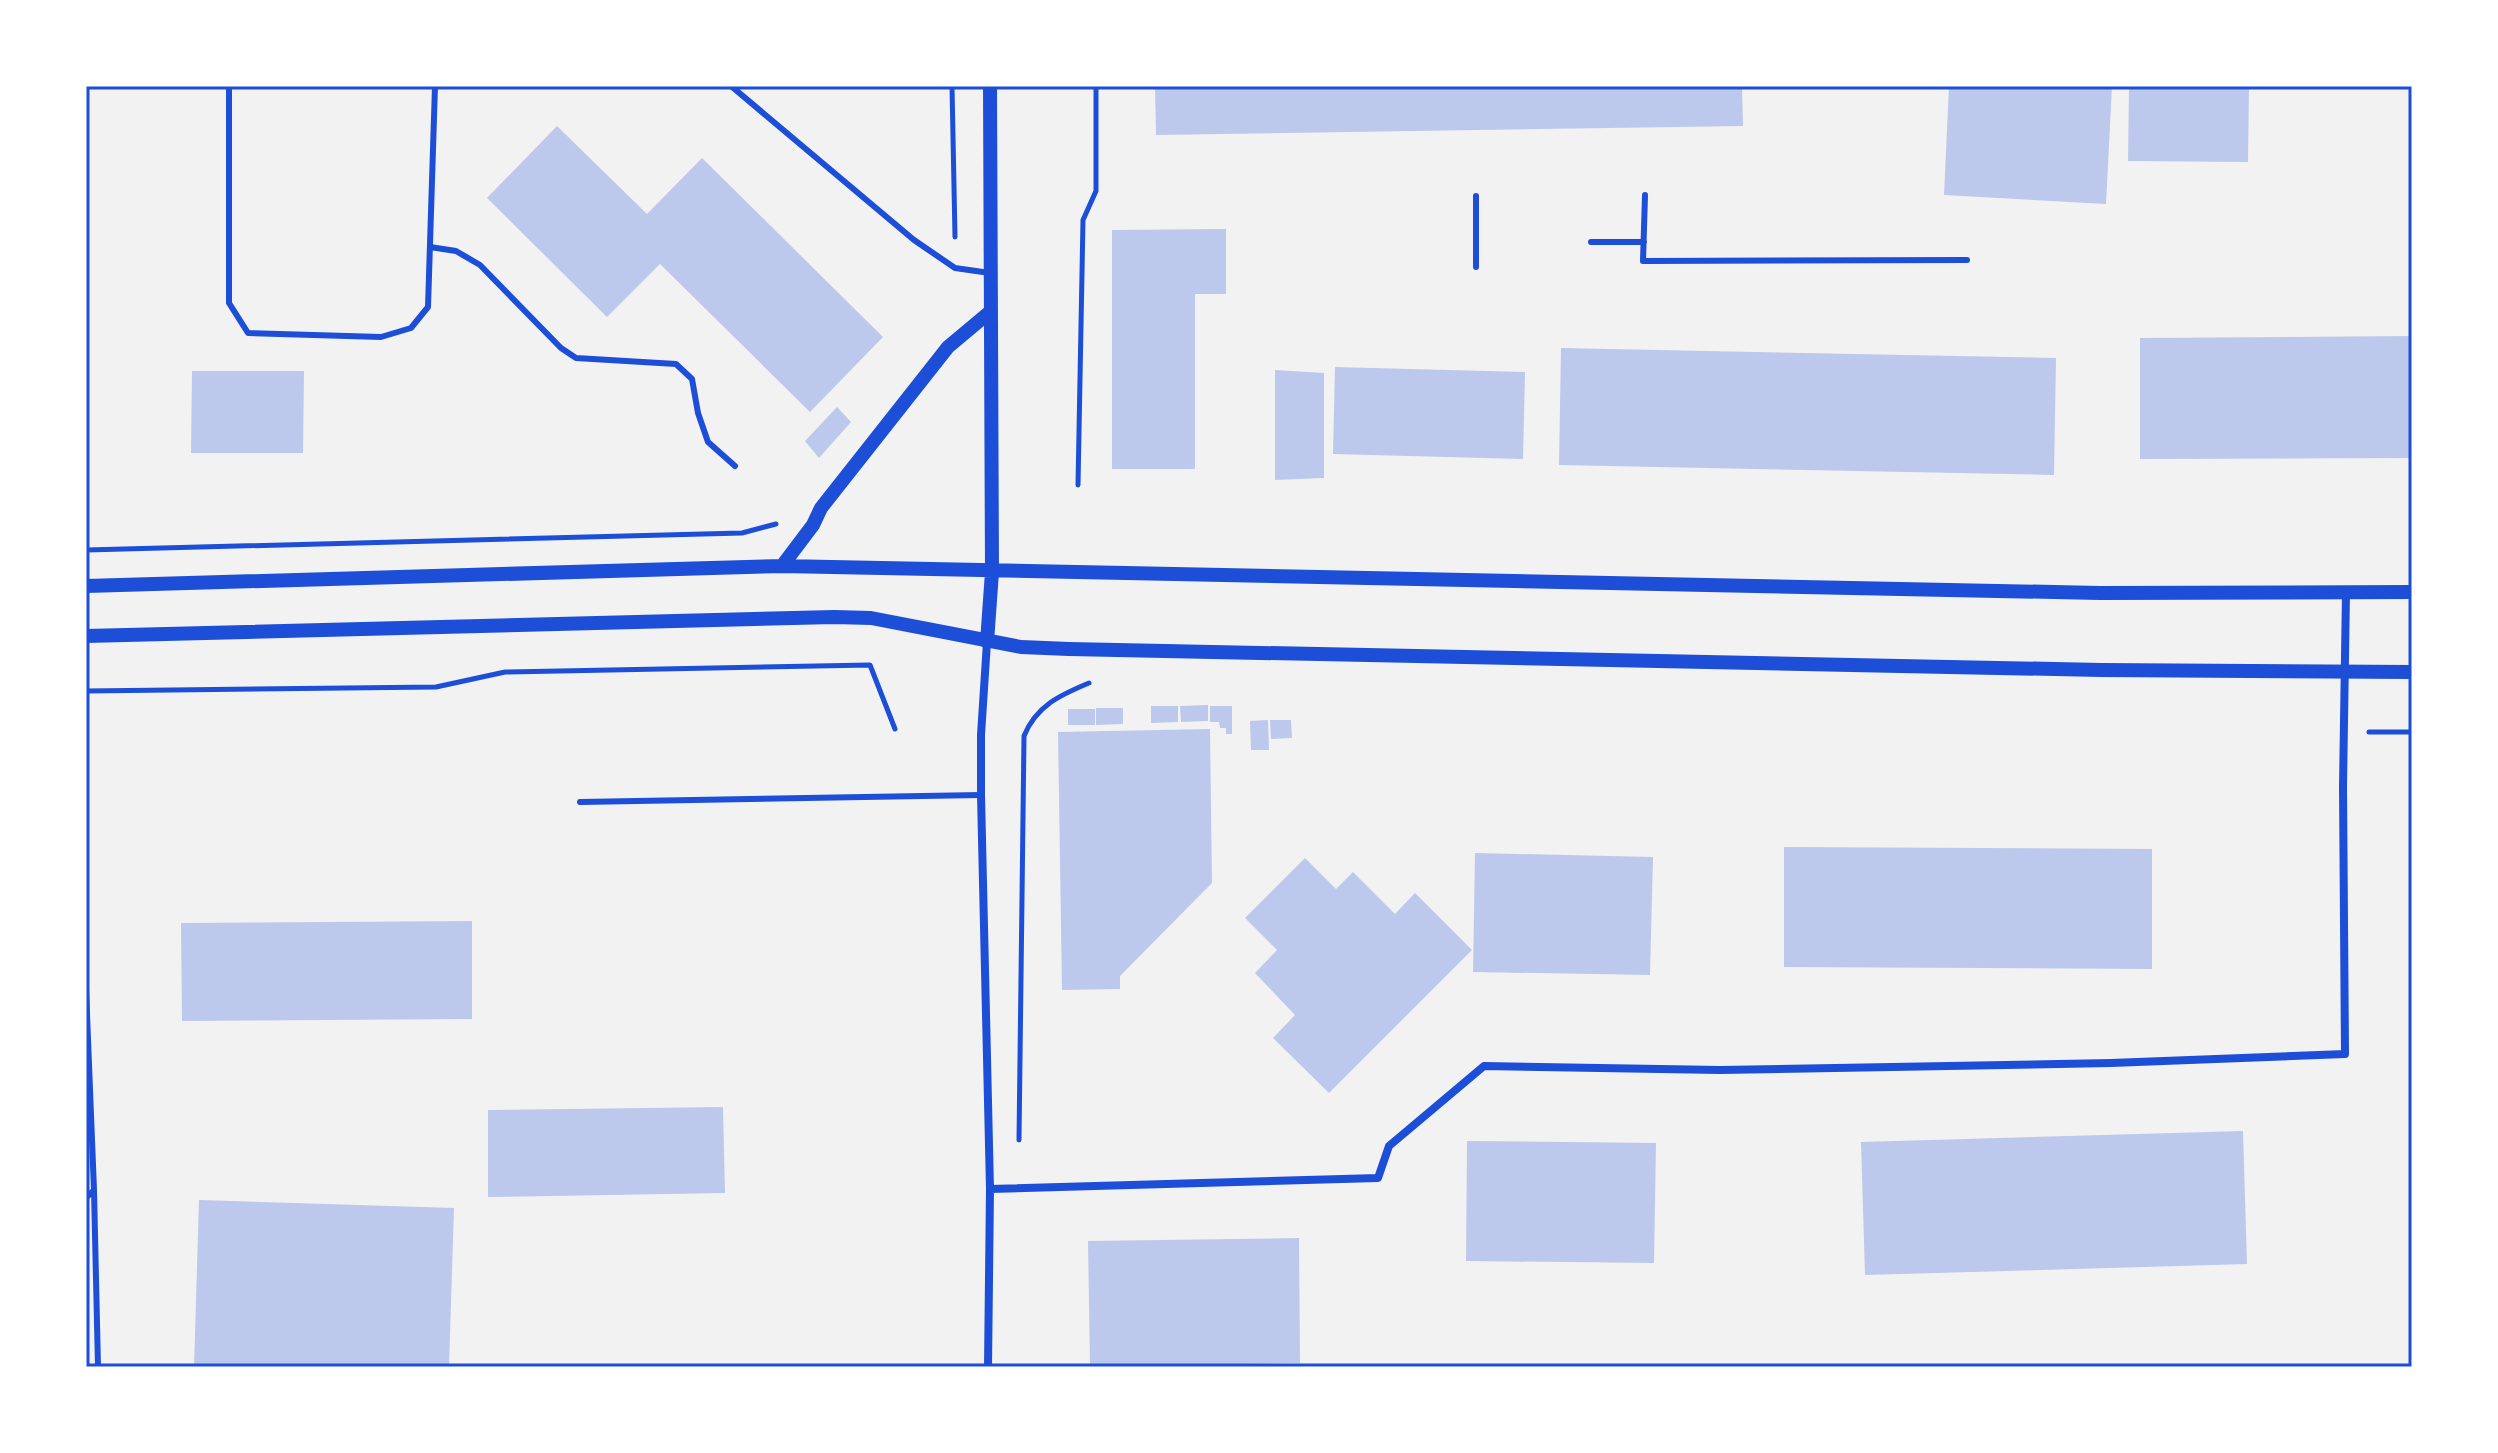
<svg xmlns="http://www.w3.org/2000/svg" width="2498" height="1453" font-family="'Playfair Display',serif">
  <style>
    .building { fill: #bdc9ec }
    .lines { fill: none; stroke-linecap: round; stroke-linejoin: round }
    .path { stroke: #1d4ed8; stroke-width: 5 }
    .service { stroke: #1d4ed8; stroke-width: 6 }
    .minor { stroke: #1d4ed8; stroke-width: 8 }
    .tertiary { stroke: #1d4ed8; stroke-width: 14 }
    .neatline { fill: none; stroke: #1d4ed8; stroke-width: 3 }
  </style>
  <rect width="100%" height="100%" fill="#f2f2f2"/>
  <path class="building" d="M1155 86H1742L1743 126 1156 135Z
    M1949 86H2112L2106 204 1944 195Z
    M2129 86H2249L2248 162 2128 161Z
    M557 126 647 214 702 158 883 337 810 412 660 264 607 317 487 198Z
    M1226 229V294H1195V469H1112V230Z
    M2412 336V458L2140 459V338Z
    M1561 348 2056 358 2054 475 1559 465Z
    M1335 367 1525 372 1523 459 1333 454Z
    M1275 370 1324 373V478L1275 480Z
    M192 371H304L303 453H191Z
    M837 407 851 422 819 458 805 441Z
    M1208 705V721L1181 722 1180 706Z
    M1151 706H1178V722L1151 723Z
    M1210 706H1232V734H1226V728H1220L1219 722H1210Z
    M1096 708H1123V724L1096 725Z
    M1068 709H1095V725H1068Z
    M1268 720 1269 750H1251L1250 721Z
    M1270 720H1291L1292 738 1271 739Z
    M1210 729 1212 883 1120 976V989L1062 990 1058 732Z
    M1784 847 2152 849V969L1784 967Z
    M1475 853 1653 857 1650 975 1473 972Z
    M1305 858 1336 889 1353 872 1395 914 1415 893 1472 950 1329 1093 1273 1038 1295 1015 1255 973 1277 950 1245 918Z
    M472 921V1019L182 1021 181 923Z
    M723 1107 725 1193 488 1197V1110Z
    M2243 1131 2247 1264 1865 1275 1861 1142Z
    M1467 1141 1656 1143 1654 1263 1466 1261Z
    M199 1200 454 1208 449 1367H194Z
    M1299 1238 1300 1363 1090 1366 1088 1241Z"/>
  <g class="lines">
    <path class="path" d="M952 86 955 237
      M1078 485 1083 220 1096 191V86
      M86 550 742 533 776 524
      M86 691 436 687 505 672 870 665 895 729
      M2369 732H2412
      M1019 1140 1024 736C1036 706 1060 695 1089 683"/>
    <path class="service" d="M229 86V303L248 333 381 337 411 328 428 307 435 86
      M731 86 914 240 955 268 990 273
      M1645 195 1643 261 1967 260
      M1591 242H1644
      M430 247 456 251 480 265 561 348 576 358 676 364 692 379 698 413 708 442 735 466
      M1476 267V196
      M580 802 981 795
      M86 989 94 1190 86 1198
      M94 1190 98 1367"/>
    <path class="minor" d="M987 642 981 735V795L990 1189 988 1367
      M990 1189 1378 1178 1389 1146 1484 1066 1720 1070 2111 1063 2345 1054 2343 787 2346 592"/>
    <path class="tertiary" d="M782 566 813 525 821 508 948 347 991 311
      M86 586 782 566 2100 593 2412 592
      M86 636 834 617 871 618 1021 647 1069 649 2101 670 2412 672
      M987 642 992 572 990 86"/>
  </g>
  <rect width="2498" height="1453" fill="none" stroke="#ffffff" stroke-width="176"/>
  <rect x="88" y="88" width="2322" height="1277" class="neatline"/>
</svg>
